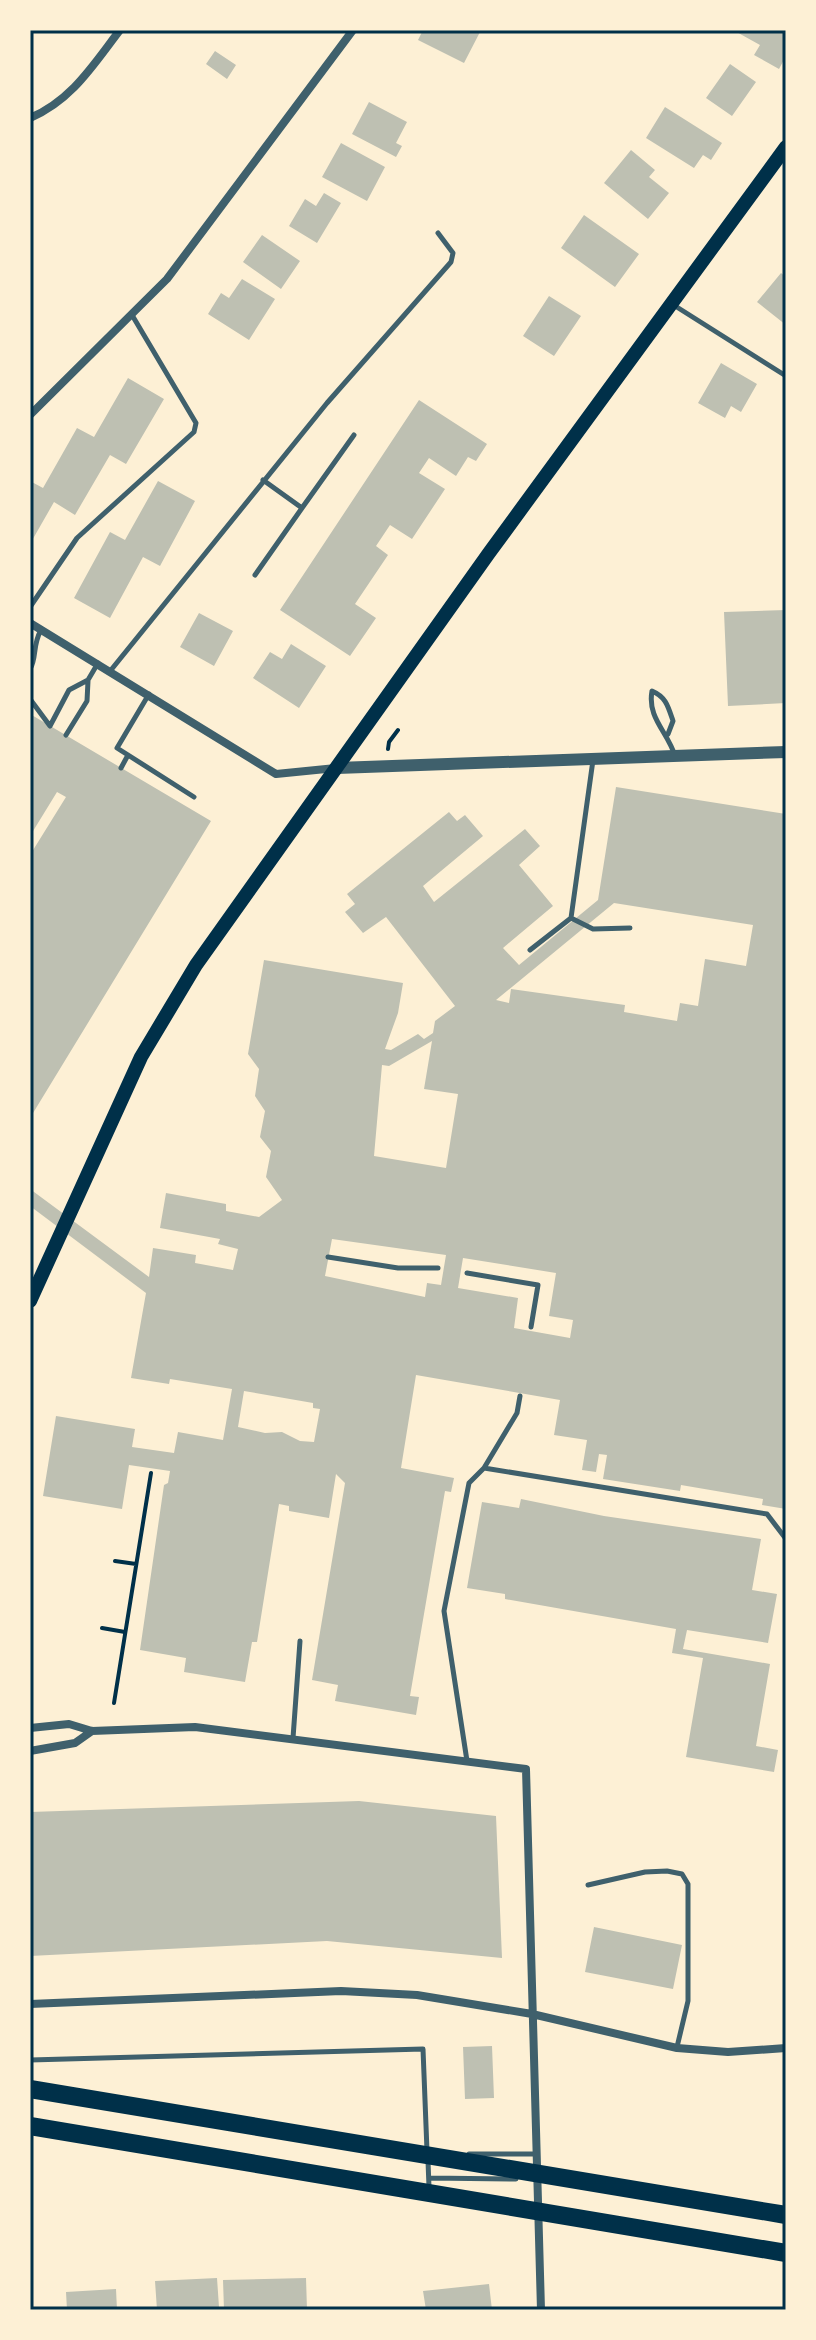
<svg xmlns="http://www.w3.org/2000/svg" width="816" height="2340" font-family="'Exo 2',sans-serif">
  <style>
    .building { fill: #bec0b2; fill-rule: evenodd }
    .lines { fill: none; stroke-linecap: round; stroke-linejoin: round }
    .path { stroke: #003049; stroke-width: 4 }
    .service { stroke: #3f606c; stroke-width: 5 }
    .minor { stroke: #3f606c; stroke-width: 8 }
    .tertiary { stroke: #3f606c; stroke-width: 12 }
    .secondary { stroke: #003049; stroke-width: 14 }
    .motorway { stroke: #003049; stroke-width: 18 }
    .neatline { fill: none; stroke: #003049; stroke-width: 3 }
  </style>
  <rect width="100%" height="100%" fill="#fdf0d5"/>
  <path class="building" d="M423 30H477L480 32 464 63 418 40Z
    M733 30H786V56L779 69 754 55 760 45Z
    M215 51 236 65 227 79 206 64Z
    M730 64 756 82 732 116 706 98Z
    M369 102 407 122 396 143 402 146 396 157 352 134Z
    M665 107 722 143 711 160 703 155 694 168 646 138Z
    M341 143 385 167 367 201 322 177Z
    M631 150 655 170 649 177 669 193 648 219 604 183Z
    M324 193 341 203 317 243 289 226 305 199 316 206Z
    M584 215 639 254 615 287 561 248Z
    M262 235 300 261 281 289 243 262Z
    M781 273 786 277V325L757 302Z
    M242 279 275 299 249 340 208 314 221 293 229 298Z
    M549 296 581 316 554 356 523 336Z
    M721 363 757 384 741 412 731 406 725 418 698 403Z
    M128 378 164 399 126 464 110 455 75 515 54 502 30 544V481L43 488 77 428 94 437Z
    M419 400 487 444 476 461 468 457 456 476 429 458 419 473 445 489 412 539 390 525 376 546 388 555 355 604 376 618 350 656 280 610Z
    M158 481 195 501 160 566 143 557 110 618 74 598 110 532 125 540Z
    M786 610V703L728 706 724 612Z
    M199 613 233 631 214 666 180 647Z
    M291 644 326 666 299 708 253 678 270 652 282 659Z
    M30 714 211 821 30 1118V855L66 797 57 792 30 836Z
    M616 787 786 814V1509L762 1505 763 1499 681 1485 680 1491 603 1479 607 1455 599 1454 596 1472 582 1470 587 1440 554 1435 560 1400 416 1375 401 1468 454 1478 451 1492 445 1491 410 1696 419 1697 416 1715 335 1701 338 1685 312 1680 345 1483 336 1474 329 1518 289 1511V1506L279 1504 257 1642H252L245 1682 184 1672 186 1658 140 1650 164 1485 168 1483 170 1471 129 1465 122 1509 43 1496 56 1416 135 1429 132 1447 174 1453 178 1432 223 1440 232 1389 170 1379 169 1384 131 1378 146 1293 30 1206V1189L149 1277 153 1248 196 1255 195 1263 233 1270 238 1249 218 1244 220 1239 160 1228 166 1193 226 1204V1211L259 1217 282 1200 266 1177 271 1151 260 1137 265 1111 255 1096 259 1069 248 1054 264 960 403 983 398 1013 385 1049 391 1050 418 1034 424 1039 433 1033 435 1021 455 1006 386 917 363 933 345 912 355 904 347 894 449 812 457 821 465 815 483 836 423 886 434 902 525 829 540 846 519 865 553 906 503 948 519 965 598 900ZM614 903 753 925 746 966 705 959 698 1006 680 1003 677 1021 624 1012 625 1005 511 989 509 1003 496 1000ZM432 1041 424 1089 458 1094 446 1168 374 1156 382 1065 389 1066ZM332 1239 446 1255 441 1285 427 1283 425 1297 325 1276ZM463 1258 556 1273 549 1316 573 1320 570 1338 514 1328 518 1298 458 1288ZM244 1391 313 1403V1408L320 1409 314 1442 300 1441 282 1432 265 1433 238 1427Z
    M521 1499 604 1516 761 1539 752 1590 777 1594 768 1643 687 1630 683 1649 770 1664 756 1746 778 1750 774 1772 686 1757 703 1658 672 1653 676 1629 505 1599V1594L467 1588 482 1502 519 1508Z
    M359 1801 496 1816 502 1958 327 1941 30 1956V1812Z
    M594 1927 682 1945 673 1989 585 1972Z
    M492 2046 494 2098 465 2099 463 2047Z
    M217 2278 219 2307 157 2310 155 2281Z
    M306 2278 307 2310H224L223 2280Z
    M489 2284 492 2310H426L423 2291Z
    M116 2289 117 2310H67L66 2292Z"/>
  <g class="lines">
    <path class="path" d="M388 749 389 742 398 730
      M115 1561 136 1564
      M102 1628 125 1632
      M114 1703 151 1473"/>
    <path class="service" d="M672 304 786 376
      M263 480 302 508 354 435
      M255 575 302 508
      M30 607 77 538 194 432 196 423 132 315
      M30 669C37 658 32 646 41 630
      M111 670 327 403 451 262 453 253 438 233
      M149 694 117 748 194 797
      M30 699 50 726 69 690 88 680 98 663
      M668 734 673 721C668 706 666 697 652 691 647 718 668 732 675 756
      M66 735 87 701 88 681
      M121 768 128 755
      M571 918 593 929 630 928
      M530 950 571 918 593 760
      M328 1257 398 1268H438
      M467 1273 538 1285 531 1327
      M484 1468 517 1413 520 1396
      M293 1738 300 1641
      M467 1761 444 1611 469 1483 484 1468 767 1514 786 1539
      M588 1885 645 1872 667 1871 682 1874 688 1884V2001L677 2047
      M30 2060 423 2049 427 2151
      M469 2154H536
      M428 2161 429 2187
      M429 2178 516 2179"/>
    <path class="minor" d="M30 118C72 100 93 65 120 30
      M30 415 167 279 353 30
      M30 623 276 774 336 768
      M30 1728 69 1724 92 1731 195 1727 526 1769 541 2310
      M30 1751 75 1743 92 1731
      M30 2004 341 1991 417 1995 532 2014 677 2048 728 2052 786 2048"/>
    <path class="tertiary" d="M337 768 786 752"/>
    <path class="secondary" d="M30 1301 141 1057 196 965 489 553 786 147"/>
    <path class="motorway" d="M30 2089 786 2215
      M30 2126 786 2253"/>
  </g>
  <rect width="816" height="2340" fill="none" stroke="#fdf0d5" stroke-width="64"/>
  <rect x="32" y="32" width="752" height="2276" class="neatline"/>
</svg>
